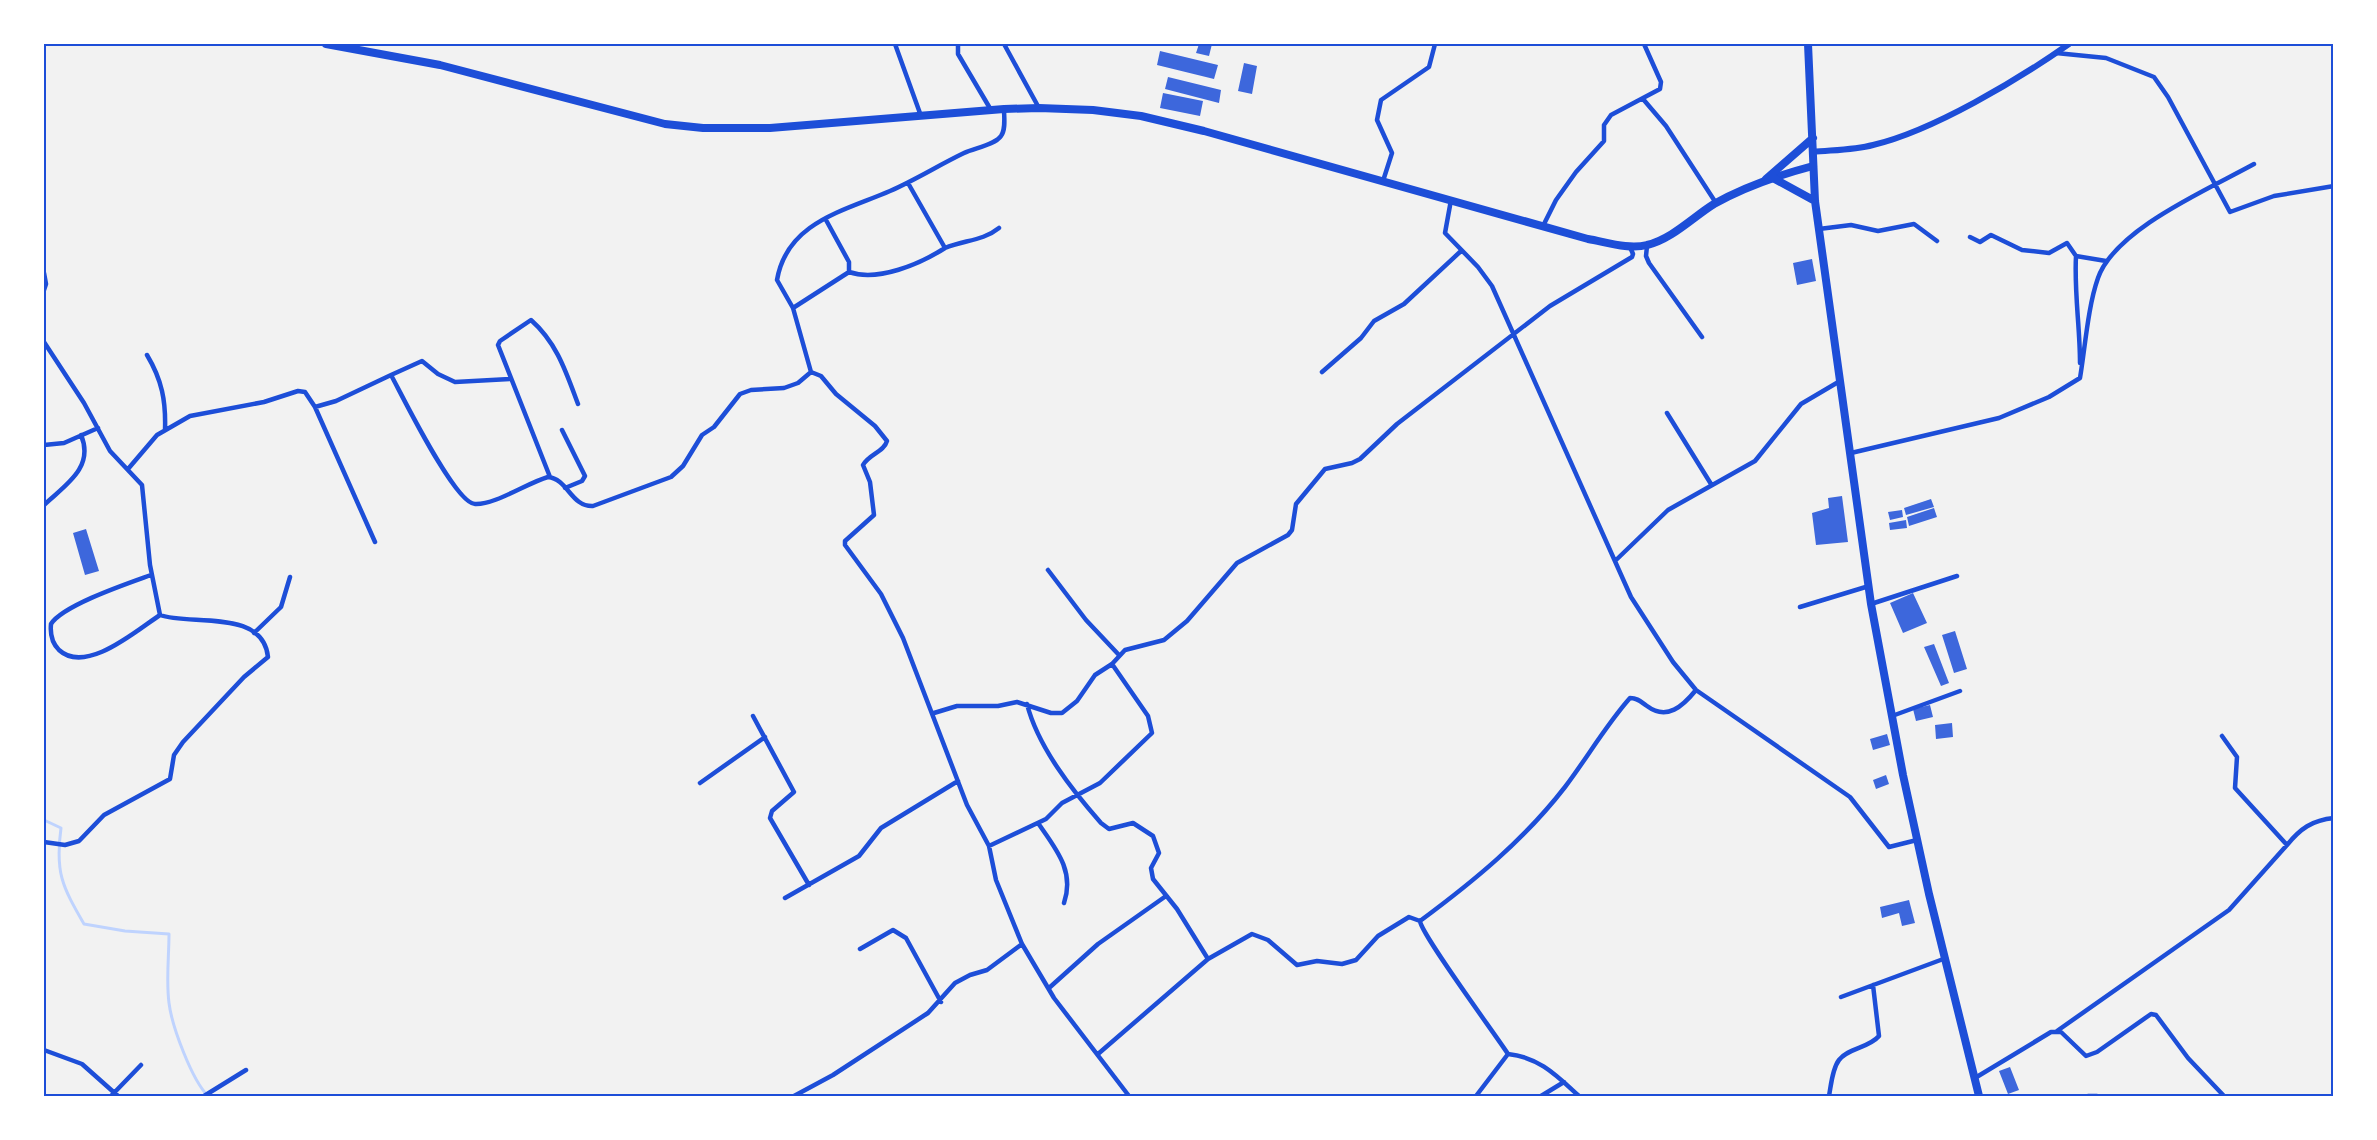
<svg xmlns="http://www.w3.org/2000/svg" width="2377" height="1140" font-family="'Titillium Web',sans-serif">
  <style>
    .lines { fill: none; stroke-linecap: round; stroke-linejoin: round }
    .stream { stroke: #bfd3fe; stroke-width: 3 }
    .building { fill: #3d67dc }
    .minor { stroke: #1d4ed8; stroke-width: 4.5 }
    .tertiary { stroke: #1d4ed8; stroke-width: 6 }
    .primary { stroke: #1d4ed8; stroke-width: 8 }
    .trunk { stroke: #1d4ed8; stroke-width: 8 }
    .neatline { fill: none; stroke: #1d4ed8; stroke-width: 2 }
  </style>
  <rect width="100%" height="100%" fill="#f2f2f2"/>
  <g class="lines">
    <path class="stream" d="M44 820 61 828C55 872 62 886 84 924L125 931 169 934C169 956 166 981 169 1003 172 1027 192 1080 208 1096"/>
  </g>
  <path class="building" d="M1199 44H1212L1209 56 1196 53Z
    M1160 51 1218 65 1214 79 1157 65Z
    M1244 63 1257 66 1252 94 1238 91Z
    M1168 77 1221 90 1219 103 1165 89Z
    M1163 93 1203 101 1200 116 1160 108Z
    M1812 259 1816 281 1797 285 1793 263Z
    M1842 496 1848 542 1816 545 1812 513 1829 508 1828 498Z
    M1931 499 1934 507 1906 515 1904 508Z
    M1934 508 1937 517 1909 526 1907 517Z
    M1902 510 1903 517 1890 520 1888 512Z
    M1906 520 1907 528 1890 530 1889 523Z
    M86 529 99 571 85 575 73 533Z
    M1913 593 1927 623 1903 633 1890 603Z
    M1955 631 1967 669 1954 673 1942 635Z
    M1934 644 1949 683 1941 686 1924 647Z
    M1930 705 1933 717 1916 721 1913 709Z
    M1952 723 1953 737 1936 739 1935 725Z
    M1887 734 1890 745 1873 750 1870 739Z
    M1886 775 1889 784 1876 789 1873 780Z
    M1909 900 1915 923 1902 926 1899 913 1882 918 1880 907Z
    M2010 1067 2019 1090 2008 1094 1999 1071Z"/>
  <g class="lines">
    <path class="minor" d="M895 44 921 116
      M958 44V54L991 110
      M1004 44 1039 108
      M2056 53 2106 58 2154 77 2168 97 2230 212 2274 196 2334 186
      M1643 99 1666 126 1716 203
      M1004 109C1004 117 1006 129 1001 136 995 145 974 148 964 153 939 165 915 180 890 191 844 211 787 222 777 280L793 308 811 372 821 376 836 394 875 426 887 441C884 452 869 454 863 465L870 482 874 515 845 541V545L881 594 903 638 967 805 989 846 996 880 1022 944 1054 998 1129 1096
      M1383 181 1392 153 1377 120 1381 100 1429 67 1435 44
      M908 183 945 248C964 240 983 241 999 228
      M1451 200 1445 233 1478 267 1492 286 1631 597 1673 662 1696 690 1850 797 1889 847 1917 840
      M1543 226 1556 200 1576 172 1604 141V125L1611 115 1660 89 1661 82 1644 44
      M1819 229 1851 225 1878 231 1914 224 1937 241
      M1970 237 1980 242 1991 235 2022 250 2049 253 2067 243 2076 256
      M1647 246 1646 256 1649 263 1702 337
      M849 272C878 282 920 264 945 248
      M44 273 46 284 44 290
      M793 308 849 272V262L826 220
      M44 342 84 403 110 451 142 485 150 565 160 615C189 626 263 608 268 657L244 677 183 742 174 755 170 779 104 815 79 841 65 845 44 842
      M147 355C162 380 166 401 165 430
      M2080 363C2080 327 2074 292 2076 256L2106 261
      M1322 372 1361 338 1374 321 1404 304 1461 251
      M391 375 422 361 438 374 455 382 510 379
      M315 407 375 542
      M1667 413 1711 484
      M562 430 585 476 582 481 565 488
      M44 445 64 443 98 428
      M1851 453 1999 418 2049 397 2080 378C2085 348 2088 306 2098 278 2115 229 2209 189 2254 164
      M128 469 157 435 190 416 264 402 298 391 305 392 315 407 336 401 391 375C402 395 455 504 475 504 495 505 527 483 548 477 568 479 571 507 593 506L671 477 683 466 702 435 714 427 740 394 751 390 784 388 798 383 811 372
      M550 477 498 345 500 341 531 320C557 343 566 372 578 404
      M44 505C64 486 95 468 81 435
      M1615 561 1668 510 1755 461 1801 404 1840 381
      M1048 570 1086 620 1119 655
      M151 575C129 583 63 605 51 624 50 634 52 643 59 650 86 675 137 630 160 615
      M1871 604 1957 576
      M1800 607 1869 586
      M254 633 281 607 290 577
      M1027 704C1038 747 1072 790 1101 823L1109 829 1133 823 1153 836 1159 853 1151 868 1153 879 1177 909 1208 959 1098 1054
      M934 713 957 706H998L1017 702 1051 713H1062L1077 701 1095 675 1112 664 1125 650 1164 640 1187 621 1237 563 1288 535 1292 530 1296 504 1325 469 1352 463 1360 459 1397 424 1550 306 1632 257 1633 254 1630 247
      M753 716 794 792 772 811 770 818 809 885
      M1892 716 1960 691
      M2222 736 2237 757 2235 788 2287 845C2300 829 2312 820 2334 818
      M700 783 765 737
      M1038 823C1056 849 1075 871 1064 903
      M989 846 1046 819 1062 803 1100 783 1152 733 1148 716 1112 664
      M785 898 859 856 881 828 958 781
      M860 949 893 930 906 938 941 1002
      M1208 959 1252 934 1268 940 1297 965 1317 961 1342 964 1356 960 1378 936 1409 917 1420 921
      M1049 988 1098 944 1166 896
      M1841 997 1946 958
      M2057 1031 2229 910 2287 845
      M44 1050 82 1064 118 1096
      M1508 1054C1539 1057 1557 1076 1579 1096
      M1975 1078 2051 1032H2061L2086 1056 2097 1052 2151 1014 2156 1015 2188 1058 2224 1096
      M111 1096 141 1065
      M204 1096 246 1070
      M794 1096 833 1075 928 1013 955 983 970 975 987 970 1022 944
      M1476 1096 1508 1054C1495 1034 1421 934 1420 921 1474 881 1524 840 1565 787 1587 758 1606 725 1630 698 1638 698 1641 702 1647 706 1667 721 1683 706 1696 690
      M1541 1096 1564 1082
      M1829 1096C1831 1086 1832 1069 1839 1060 1848 1048 1869 1048 1879 1036L1873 985
      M2088 1096H2097"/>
    <path class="tertiary" d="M1813 152C1833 150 1854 150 1873 145 1933 131 2019 79 2069 44"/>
    <path class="primary" d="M326 44 440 65 665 124 703 128H770L1004 109 1039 108 1093 110 1141 116 1204 131 1588 239C1606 242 1629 250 1647 245 1672 239 1693 217 1714 204 1746 186 1779 175 1813 166"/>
    <path class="trunk" d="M1808 44 1815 201 1871 604 1903 775 1929 894 1979 1096
      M1771 177 1815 201
      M1766 179 1813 138"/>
  </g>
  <rect width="2377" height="1140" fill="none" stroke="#ffffff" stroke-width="90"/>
  <rect x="45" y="45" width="2287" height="1050" class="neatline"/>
</svg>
